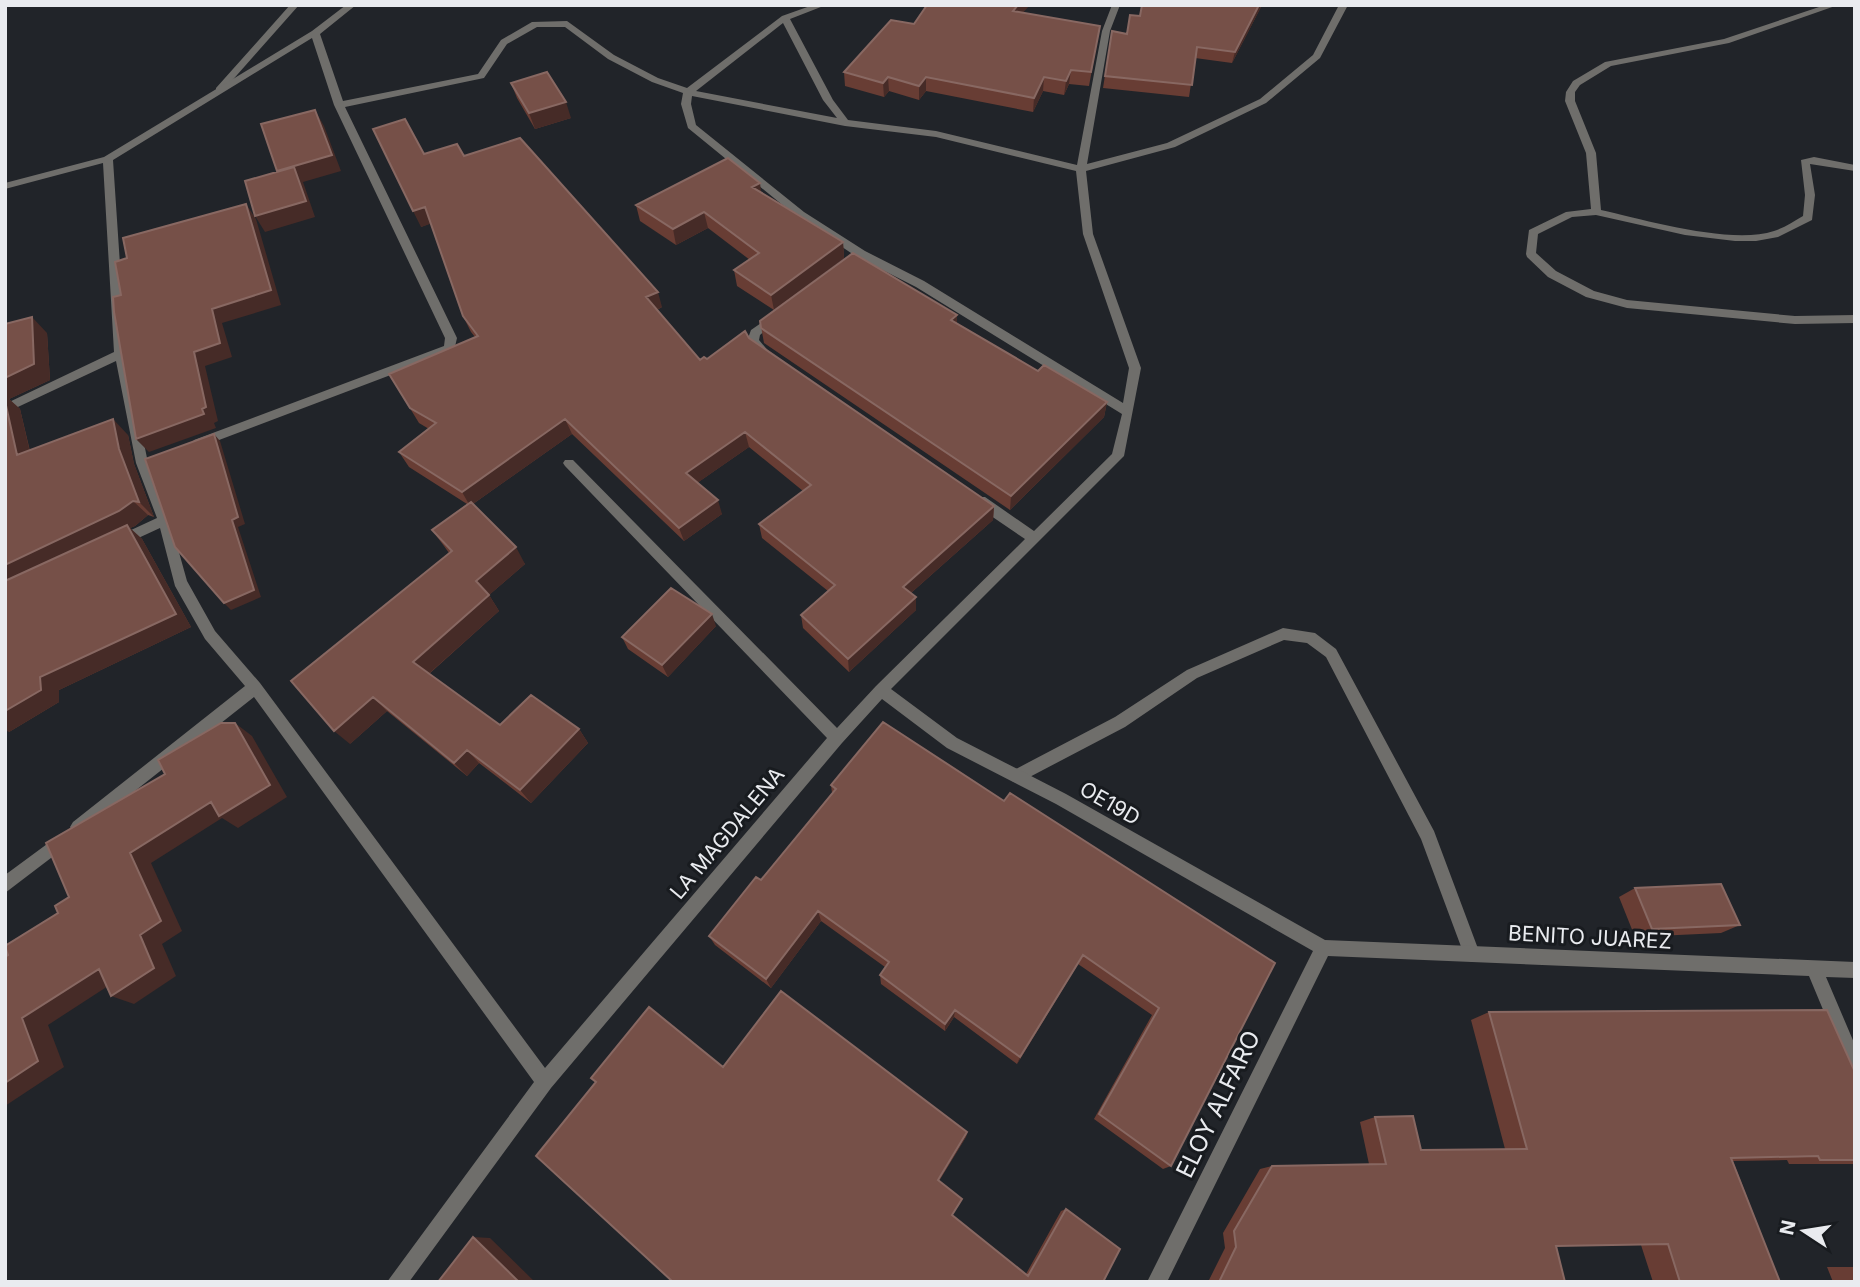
<svg xmlns="http://www.w3.org/2000/svg" width="1860" height="1287" font-family="Inter,sans-serif">
  <style>
    .lines { fill: none; stroke-linecap: round; stroke-linejoin: round }
    .service { fill: #6f6e6b; fill-rule: evenodd }
    .minor { fill: #6f6e6b; fill-rule: evenodd }
    .wall { fill: #683d34 }
    .shaded-wall { fill: #462b27 }
    .building { fill: #765048; stroke: #886862; stroke-width: 2 }
    .labels { text-anchor: middle; dominant-baseline: central; stroke-width: 6; stroke-linejoin: round; paint-order: stroke }
    .street-label { font-size: 21px; fill: #e9ebef; stroke: #181b1f }
    .near-street-label { font-size: 24px; fill: #e9ebef; stroke: #181b1f }
  </style>
  <rect width="100%" height="100%" fill="#212429"/>
  <g class="lines">
    <path class="service" d="M290 5H299L222 92H216V88Z
      M1825 5H1838L1729 43 1611 66 1580 85 1575 92V101L1596 153 1601 210C1645 220 1731 245 1774 231 1784 228 1794 221 1803 216L1805 195 1801 160 1814 157 1855 165V171L1810 164 1815 195 1812 220 1778 237 1756 241H1735L1685 235 1596 215 1572 217 1538 234 1536 253 1556 271 1594 291 1627 300 1795 316 1855 315V323L1795 324 1627 308 1586 297 1548 277 1527 257 1526 254 1529 230 1566 212 1591 209 1586 153 1565 101 1566 92 1573 81 1605 62 1724 39Z
      M1283 628 1315 633 1336 649 1434 831 1480 954 1478 960 1472 962 1466 960 1421 839 1326 657 1307 643 1284 640 1197 678 1125 727 1022 781 1017 783 1012 781 1009 776 1012 771 1115 717 1187 670Z"/>
    <path class="minor" d="M346 5H356L320 34 343 101 478 74 501 40 532 22 567 21 614 55 658 78 687 88 782 16 813 5H826L790 19 833 100 848 120 936 131 1077 165 1102 31 1112 5H1120L1110 31 1087 164 1167 143 1260 99 1313 55 1339 5H1348L1320 58 1266 103 1175 147 1086 171 1093 234 1141 368 1124 456 891 689 957 738 1066 794 1325 940 1855 962V978L1826 977 1855 1045V1075L1849 1072 1809 976 1328 956 1167 1282H1147L1313 951 1056 804 947 748 882 699 842 743 551 1088 409 1282H387L534 1082 254 697 83 832 78 834 73 832 70 827 73 822 245 686 205 639 175 586 160 528 121 546 114 541 116 537 157 518 136 463 116 361 5 413V404L114 352 103 163 5 189V183L104 157 312 31ZM783 23 823 100 837 118 696 91ZM537 27H565L608 59 652 82 683 93 681 104 688 128 796 216 857 257 916 287 1122 414 1112 454 1034 531 985 497H975L974 501 975 505 1025 539 876 686 837 728 573 460H565L563 463 565 466 827 738 545 1068 260 683 215 631 187 581 170 520 148 463 126 354 113 160 312 38 334 105 445 338 444 346 194 440 192 443 194 446 198 448 454 351 457 338 345 107 484 78 507 44ZM692 96 845 126 936 137 1076 171 1083 234 1129 368 1123 403 924 281 865 251 804 212 696 125 691 104Z
      M774 314 780 318 760 335 759 340 770 353 764 357 760 356 747 341 751 330Z
      M62 833 68 835 70 840 68 845 5 893V875Z"/>
  </g>
  <path class="wall" d="M1262 5 1232 63 1195 58 1189 97 1103 88 1112 31 1127 34 1140 16Z
    M1023 13 1100 26 1089 86 1069 84 1064 95 1043 91 1033 112 926 91 919 100 889 91 884 97 845 86 844 72 914 24Z
    M511 83 571 118 535 129 517 98Z
    M424 154 464 156 662 307 657 310 700 360 707 359 749 338 994 506 993 520 911 593 916 610 849 672 803 628 801 615 828 591 762 538 759 524 803 491 749 447 697 483 722 514 684 541 572 434 473 504 525 564 489 595 499 611 429 674 500 725 579 729 588 743 531 803 479 763 467 776 387 711 350 744 449 553 444 546 432 530 467 504 409 467 399 452 429 429 419 423 389 374 475 337 471 332 463 316 431 223 421 227Z
    M761 192 843 242 844 258 774 310 737 286 734 270 750 260 708 228 676 245 640 221 636 205Z
    M760 321 957 323 1038 371 1107 402 1104 417 1010 510 764 343Z
    M47 333 50 380 9 399 20 409 30 451 128 435 134 464 154 517 148 515 135 526 130 528 142 539 191 627 59 690V702L9 732 5 401Z
    M716 626 668 677 628 649 622 637Z
    M831 785 1004 801 1275 963 1171 1166 1163 1169 1094 1119 1152 1015 1078 964 1017 1064 954 1017 945 1031 881 984 880 975 885 967 821 921 771 988 715 945 709 936 761 880 832 793Z
    M1635 888 1740 925 1721 933 1635 937 1619 897Z
    M1489 1012 1855 1072V1164H1789L1787 1160 1733 1161 1780 1282H1653L1641 1245 1556 1246 1565 1282H1208L1225 1248 1223 1233 1260 1169 1272 1166 1369 1164 1360 1122 1375 1117 1421 1150 1505 1149 1471 1020Z
    M723 1067 967 1132 966 1137 939 1181 952 1215 1026 1274 1061 1211 1066 1209 1103 1282H673Z
    M1827 1267H1855V1282H1833Z"/>
  <path class="shaded-wall" d="M1018 5H1030L1012 25 1013 11Z
    M1259 5H1262L1232 63 1235 52Z
    M1071 70 1069 84 1064 95 1066 81Z
    M888 77 889 91 884 97 883 83Z
    M926 77V91L919 100V86Z
    M1044 77 1043 91 1033 112 1034 98Z
    M566 102 571 118 535 129 529 113Z
    M315 110 324 126 341 171 303 182 315 217 265 232 255 216 286 187 277 171Z
    M760 183 762 199 752 187Z
    M246 204 256 219 281 305 222 323 232 357 205 366 218 421 214 423 216 428 149 452 136 439 194 352 212 309Z
    M425 207 433 223 421 227 413 211Z
    M704 212 708 228 676 245 673 229Z
    M843 242 844 258 774 310 771 295Z
    M658 292 662 307 650 313 646 297Z
    M957 315V330L951 320Z
    M32 317 47 333 50 380 9 399 20 409 34 470 17 455 5 401V378Z
    M1107 402 1104 417 1010 510 1011 496Z
    M113 419 128 435 134 464 154 517 139 502 119 449Z
    M565 419 572 434 470 506 462 492Z
    M745 432 749 447 690 488 686 473Z
    M214 434 220 441 245 524 238 527 261 597 231 610 224 603 232 520Z
    M718 500 722 514 684 541 679 528Z
    M133 501 148 515 135 526 130 528 142 539 191 627 59 690V702L9 732 5 730V565Z
    M994 506 993 520 903 600V587Z
    M516 547 525 564 489 595 499 611 425 677 413 662 476 581Z
    M916 597V610L849 672 848 659Z
    M712 614 716 626 668 677 662 665Z
    M373 697 387 711 350 744 334 731Z
    M235 723 252 736 287 797 238 828 222 818 151 863 182 931 162 944 176 976 134 1004 111 996 140 935 130 853Z
    M579 729 588 743 531 803 520 790Z
    M467 750 479 763 467 776 454 763Z
    M818 911 821 921 771 988 766 979Z
    M1083 955 1078 964 1017 1064 1020 1057Z
    M99 969 122 977 48 1025 64 1067 5 1106V1083L22 1018Z
    M955 1010 954 1017 945 1031V1024Z
    M967 1132 966 1137 937 1183 938 1180Z
    M473 1237 490 1238 535 1282H519Z"/>
  <path class="building" d="M927 5H1018L1013 11 1100 26 1091 72 1071 70 1066 81 1044 77 1034 98 926 77 919 86 888 77 883 83 844 72 891 20 914 24Z
    M1142 5 1166 6 1259 5 1235 52 1197 47 1192 85 1105 76 1112 31 1127 34 1130 15 1140 16Z
    M547 72 566 102 529 113 511 83Z
    M315 110 332 155 277 171 261 124Z
    M405 119 424 154 457 144 464 156 520 138 658 292 646 297 700 360 704 357 707 359 745 331 749 338 994 506 903 587 916 597 848 659 801 615 835 585 759 524 811 485 745 432 686 473 718 500 679 528 565 419 462 492 399 452 436 423 410 408 389 374 478 336 463 316 425 207 413 211 373 129Z
    M728 158 760 183 752 187 843 242 771 295 734 270 759 253 704 212 673 229 636 205Z
    M294 167 306 201 255 216 245 181Z
    M246 204 271 290 212 309 220 343 194 352 206 407 202 409 204 414 136 439 114 312 113 297 121 295 115 262 127 258 123 238Z
    M853 253 957 315 951 320 1038 371 1044 365 1107 402 1011 496 761 328 760 321Z
    M32 317 34 364 5 378V324Z
    M5 401 17 455 113 419 119 449 139 502 133 501 119 511 5 565Z
    M214 434 238 517 232 520 254 590 224 603 175 547 145 459Z
    M471 502 516 547 476 581 489 595 413 662 500 725 531 695 579 729 520 790 467 750 454 763 373 697 334 731 291 681 452 551 432 530Z
    M127 525 176 614 40 677 41 690 5 711V581Z
    M671 588 712 614 662 665 622 637Z
    M883 722 1004 801 1010 793 1275 963 1171 1166 1099 1114 1159 1008 1083 955 1020 1057 955 1010 945 1024 880 975 889 962 818 911 766 979 709 936 756 877 761 880 836 789 831 785Z
    M221 723H235L270 785 219 816 211 802 130 853 161 921 140 935 154 968 111 996 99 969 22 1018 38 1061 5 1083V957L8 955 5 946 58 913 55 906 69 897 46 843 165 774 158 760Z
    M1721 884 1740 925 1652 929 1635 888Z
    M781 991 967 1132 938 1180 962 1199 952 1215 1028 1276 1066 1209 1120 1249 1103 1282H673L536 1156 596 1082 591 1078 649 1007 723 1067Z
    M1827 1010 1855 1072V1160H1820L1818 1156 1731 1158 1780 1282H1680L1668 1244 1556 1246 1565 1282H1219L1236 1247 1234 1231 1272 1166 1386 1164 1375 1117 1413 1116 1421 1150 1527 1149 1489 1012Z
    M473 1237 519 1282H438Z"/>
  <g class="labels">
    <g class="street-label">
      <text transform="translate(1110 803) rotate(30)">OE19D</text>
      <text transform="translate(727 833) rotate(-50)">LA MAGDALENA</text>
      <text transform="translate(1590 937) rotate(3)">BENITO JUAREZ</text>
    </g>
    <g class="near-street-label">
      <text transform="translate(1218 1104) rotate(-64)">ELOY ALFARO</text>
    </g>
  </g>
  <rect width="1860" height="1287" fill="none" stroke="#e9ebef" stroke-width="14"/>
  <g transform="translate(1804 1231) rotate(282)" stroke="#181b1f" stroke-width="5" paint-order="stroke">
  <path d="M0-5L12 26L0 18L-12 26Z" fill="#e9ebef"/>
  <text y="-10" font-size="19" font-weight="bold" text-anchor="middle" fill="#e9ebef">N</text>
  </g>
</svg>
